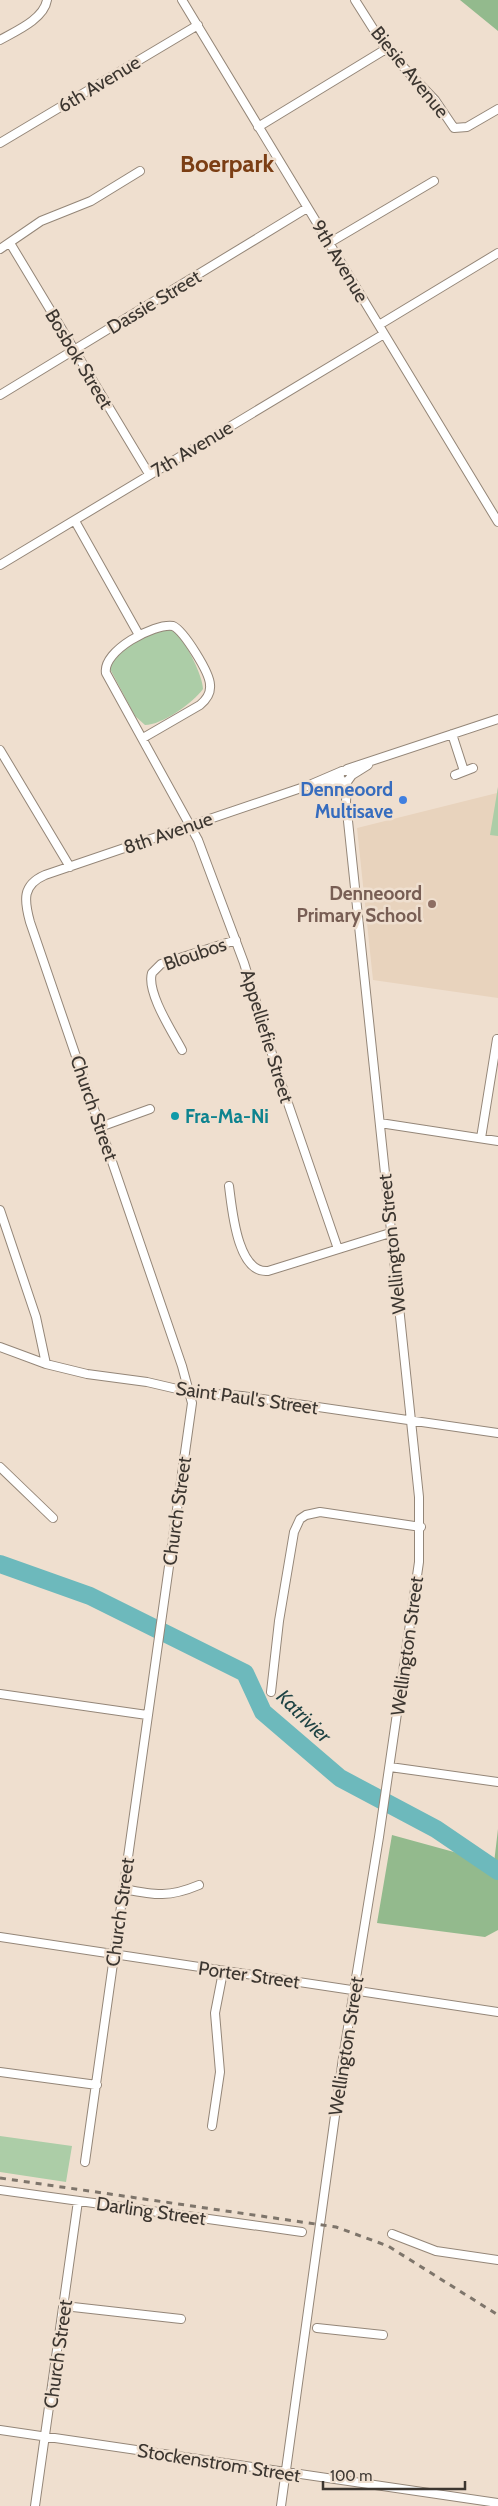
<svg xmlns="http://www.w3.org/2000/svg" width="498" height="2506" font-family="Cabin,sans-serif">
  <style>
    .built { fill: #e8d3bd }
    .green { fill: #accda7 }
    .forest { fill: #93ba8d }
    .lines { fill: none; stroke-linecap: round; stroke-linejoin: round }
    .river { stroke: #6db9bc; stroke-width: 18 }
    .minor-casing { stroke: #948678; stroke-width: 10 }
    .minor { stroke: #fff; stroke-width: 8 }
    .rail { stroke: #7e756b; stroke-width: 3; stroke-dasharray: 6 6; stroke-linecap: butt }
    .shop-dot { fill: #3f7fe0; stroke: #efdfcf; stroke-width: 2 }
    .education-dot { fill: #8d6e63; stroke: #efdfcf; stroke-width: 2 }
    .culture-dot { fill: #0f9aa8; stroke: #efdfcf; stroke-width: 2 }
    .labels { text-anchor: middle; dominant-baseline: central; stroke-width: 5; stroke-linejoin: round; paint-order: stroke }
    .street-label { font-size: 19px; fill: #3c3630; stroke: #efdfcf }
    .shop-label { font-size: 19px; font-weight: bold; fill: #366cbe; stroke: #efdfcf; text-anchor: end }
    .education-label { font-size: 19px; font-weight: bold; fill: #785e54; stroke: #efdfcf; text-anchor: end }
    .culture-label { font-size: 19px; font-weight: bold; fill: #0d838f; stroke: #efdfcf; text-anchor: start }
    .water-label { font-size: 20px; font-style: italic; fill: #1d4243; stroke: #efdfcf }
    .district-label { font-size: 24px; font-weight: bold; fill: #7b3e14; stroke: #efdfcf }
  </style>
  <rect width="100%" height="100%" fill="#efdfcf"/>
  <path class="built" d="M498 787V998L373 980 357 828 497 793Z"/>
  <path class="green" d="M166 628C170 629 174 630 177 633 186 643 203 676 203 689 193 703 162 725 145 725L135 716 109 667C119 649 146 634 166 628Z
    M498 787V836L490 835Z
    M0 2136 72 2146 66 2182 0 2172Z"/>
  <path class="forest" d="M460 0H498V31Z
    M498 1829V1930L485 1937 377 1923 392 1835 494 1863Z"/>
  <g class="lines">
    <path class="river" d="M0 1564 90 1596 245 1673 263 1712 340 1778 436 1829 498 1871"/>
    <defs>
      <path id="minor" d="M182 0 498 522
        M355 0 386 49 435 100 454 128 467 127 498 109
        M0 40C16 31 44 19 47 0
        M258 127 386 49
        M0 143 198 25
        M10 243 149 474
        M329 243 434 181
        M0 249 41 221 91 201 140 171
        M379 325 498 253
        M0 395 307 208
        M75 521 139 635
        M0 565 384 334
        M452 734 464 771
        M143 738 200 705C206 700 211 694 210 685 210 673 184 631 173 626 154 623 102 651 106 673L198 840 244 963 281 1083 338 1249
        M0 750 70 867
        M347 769 498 719
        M352 775 349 771H342L339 776 342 781 347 782 352 775 368 765
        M455 775 473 768
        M312 786 342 781
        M182 1050C173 1033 146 992 152 973L161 964 236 940
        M380 1123 498 1141
        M100 1127 150 1109
        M481 1138 497 1039
        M229 1186C232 1208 237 1274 268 1271L390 1233
        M0 1210 36 1317 46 1364
        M0 1347 46 1364 87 1374 147 1382 190 1392 242 1396 498 1433
        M0 1467 53 1518
        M271 1692 279 1621 294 1532 300 1519 306 1515 320 1512 421 1527
        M0 1694 147 1715
        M390 1767 498 1782
        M123 1889C155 1895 168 1898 199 1885
        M0 1937 498 2012
        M0 2072 97 2085
        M212 2126 220 2072 215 2013 223 1972
        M85 2162 192 1403 182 1366 30 922C24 900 22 885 45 875L307 786 342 771
        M0 2190 302 2232
        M392 2234 436 2251 498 2260
        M64 2306 181 2319
        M317 2328 383 2335
        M0 2430 498 2503
        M35 2506 78 2201
        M281 2506 343 2058 379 1837 419 1562V1497L346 802 347 782"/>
    </defs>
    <use href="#minor" class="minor-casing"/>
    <use href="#minor" class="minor"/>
    <path class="rail" d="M0 2178 336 2227 388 2246 498 2315"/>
  </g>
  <circle class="shop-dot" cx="403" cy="800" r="5"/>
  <circle class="education-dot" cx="432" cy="904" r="5"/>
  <circle class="culture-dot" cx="175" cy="1116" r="5"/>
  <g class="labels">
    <g class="street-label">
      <text transform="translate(410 72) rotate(51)">Biesie Avenue</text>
      <text transform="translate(99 84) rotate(-31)">6th Avenue</text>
      <text transform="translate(340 261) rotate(59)">9th Avenue</text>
      <text transform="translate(154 302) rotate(-31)">Dassie Street</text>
      <text transform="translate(79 359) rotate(59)">Bosbok Street</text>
      <text transform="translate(192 449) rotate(-31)">7th Avenue</text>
      <text transform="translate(168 833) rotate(-19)">8th Avenue</text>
      <text transform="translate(195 954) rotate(-19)">Bloubos</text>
      <text transform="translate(267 1036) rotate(73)">Appelliefie Street</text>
      <text transform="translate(94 1108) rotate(71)">Church Street</text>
      <text transform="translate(392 1244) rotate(-96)">Wellington Street</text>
      <text transform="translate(247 1398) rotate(8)">Saint Paul's Street</text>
      <text transform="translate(177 1511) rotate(-82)">Church Street</text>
      <text transform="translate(407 1646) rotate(-82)">Wellington Street</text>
      <text transform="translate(120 1912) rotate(-82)">Church Street</text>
      <text transform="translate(249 1975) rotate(8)">Porter Street</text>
      <text transform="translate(346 2046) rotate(-81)">Wellington Street</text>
      <text transform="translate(151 2211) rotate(8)">Darling Street</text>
      <text transform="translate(58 2354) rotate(-82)">Church Street</text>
      <text transform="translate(219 2463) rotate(9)">Stockenstrom Street</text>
    </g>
    <g class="shop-label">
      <text x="393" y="789">Denneoord<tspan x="393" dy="22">Multisave</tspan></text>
    </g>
    <g class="education-label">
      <text x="422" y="893">Denneoord<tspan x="422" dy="22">Primary School</tspan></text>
    </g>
    <g class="culture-label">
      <text x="185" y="1116">Fra-Ma-Ni</text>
    </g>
    <g class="water-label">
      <text transform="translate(304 1716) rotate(44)">Katrivier</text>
    </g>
    <g class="district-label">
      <text x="227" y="163">Boerpark</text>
    </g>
  </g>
  <path d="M323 2481v8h142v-8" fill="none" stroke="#3c3630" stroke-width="2.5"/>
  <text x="330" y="2481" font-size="15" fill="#3c3630" stroke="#efdfcf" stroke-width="4" paint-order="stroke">100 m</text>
</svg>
